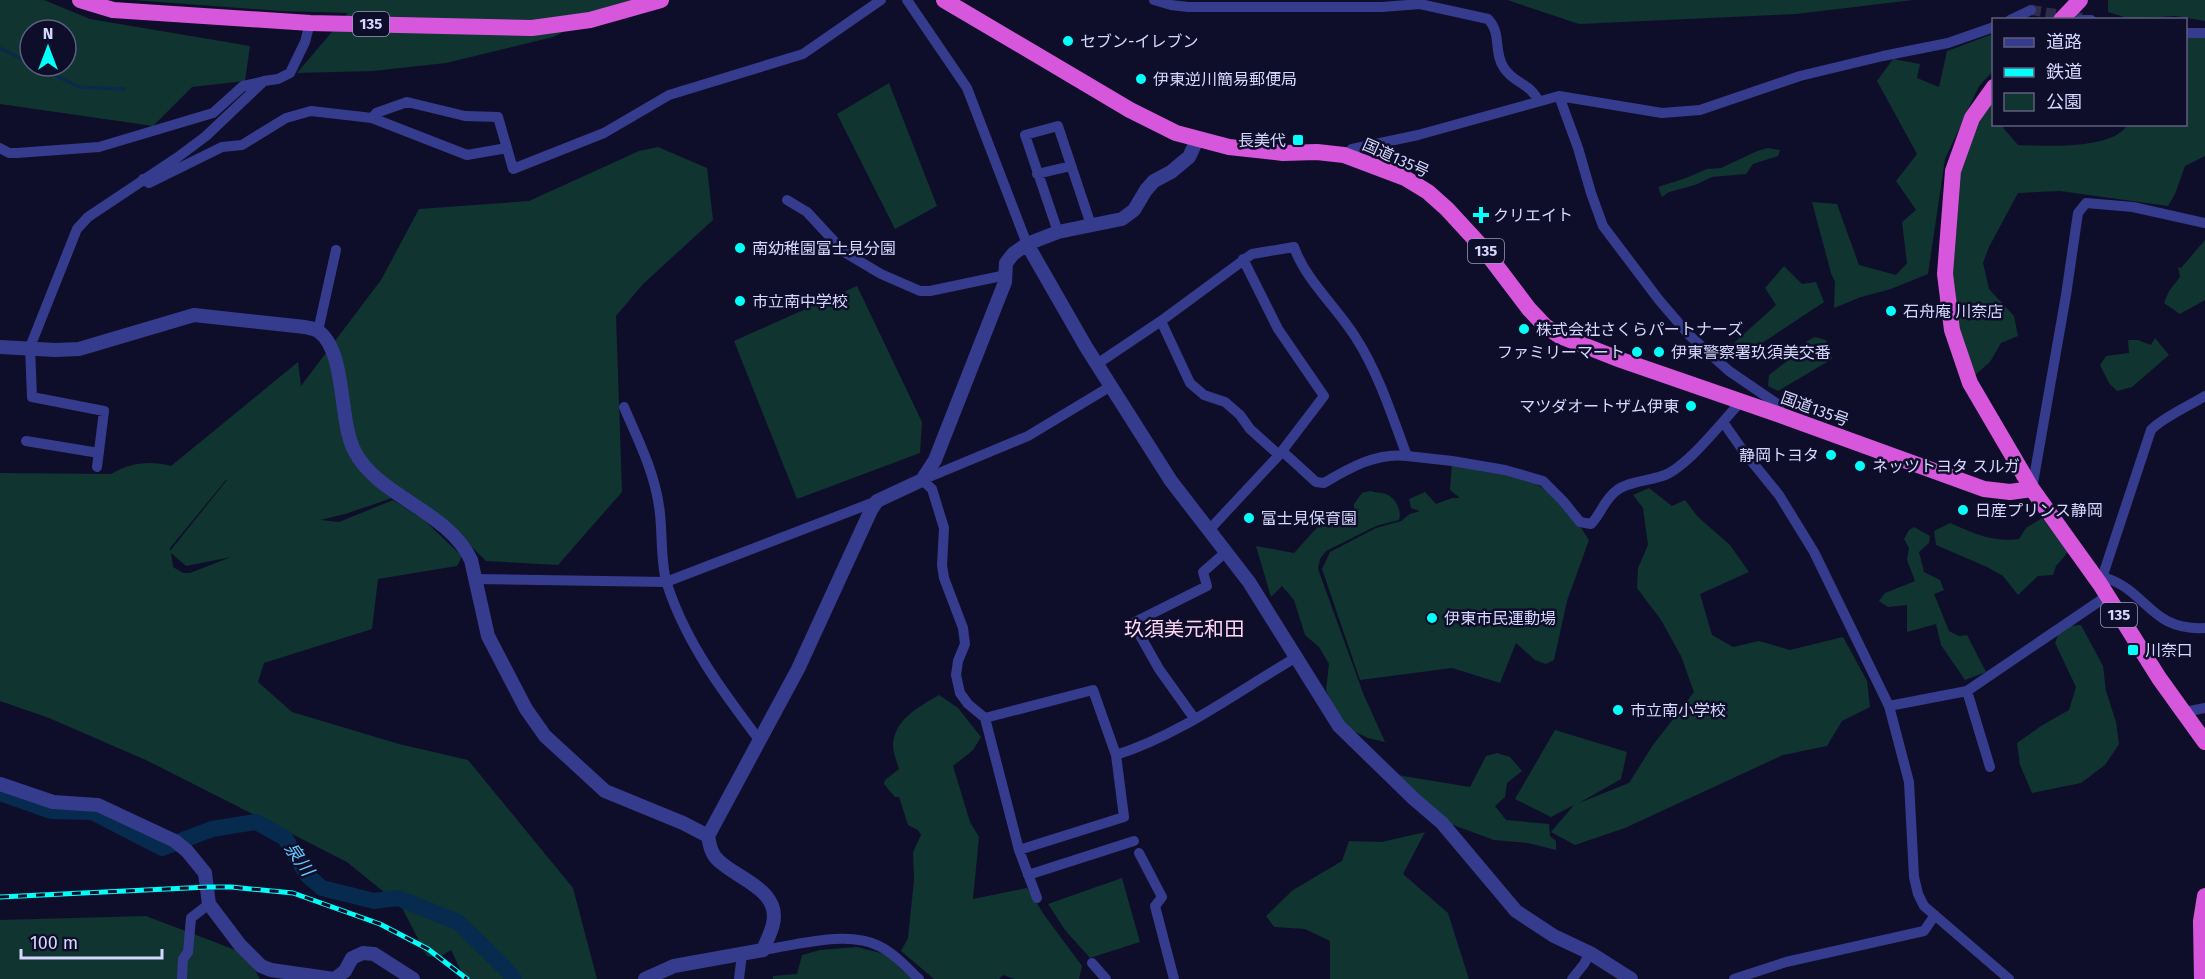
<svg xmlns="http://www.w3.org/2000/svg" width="2205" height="979" font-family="'Fira Sans','Noto Sans JP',sans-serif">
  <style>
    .green { fill: #10342f; fill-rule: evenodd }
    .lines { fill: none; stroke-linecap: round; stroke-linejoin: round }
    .stream { stroke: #072a4f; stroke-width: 3 }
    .river { stroke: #072a4f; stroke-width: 16 }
    .minor-tunnel { stroke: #2d2c4a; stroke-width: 10; stroke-dasharray: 10 5; stroke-linecap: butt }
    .minor { stroke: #353c8d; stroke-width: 10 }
    .tertiary { stroke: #353c8d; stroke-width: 14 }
    .trunk { stroke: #d757dc; stroke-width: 16 }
    .rail-casing { stroke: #02fffa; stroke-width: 5 }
    .rail { stroke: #0f0e2a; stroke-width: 3; stroke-dasharray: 9; stroke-linecap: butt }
    .poi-dot { fill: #02fffa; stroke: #0f0e2a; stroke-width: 2 }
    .labels { text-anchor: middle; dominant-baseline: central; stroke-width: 5; stroke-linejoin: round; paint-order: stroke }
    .shield { fill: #0f0e2a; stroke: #9a9bbf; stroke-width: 1.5 }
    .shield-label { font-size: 15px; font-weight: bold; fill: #d6d7ff }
    .poi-label { font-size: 16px; fill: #d6d7ff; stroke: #0f0e2a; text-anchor: start }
    .street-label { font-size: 16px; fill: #d6d7ff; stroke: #0f0e2a }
    .water-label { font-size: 18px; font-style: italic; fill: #64caff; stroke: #0f0e2a }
    .quarter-label { font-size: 20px; fill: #ffd8f6; stroke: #0f0e2a }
  </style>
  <rect width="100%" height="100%" fill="#0f0e2a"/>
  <path class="green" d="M0 0H44L90 19 250 46 245 81 192 87 153 126 0 104ZM30 30H66V66H30Z
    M133 0H634L614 6 553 37 446 63 373 71 297 73 348 13 281 11Z
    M1507 0H1913L1796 14 1579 24Z
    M2108 0H2205V21L2175 16 2130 19 2108 12Z
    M2186 33H2205V156L2185 166 2175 194 2168 206 2060 191 2018 193 1989 247 1983 263 1989 289 2014 316 2018 336 2001 343 1990 362 1974 376 1955 327 1947 240 1952 184 1982 103 1993 96 1994 124 2003 125 2004 129 2018 145C2044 146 2113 150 2127 125L2186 124Z
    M1993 34V71L1979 86 1945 159 1928 274 1891 289 1861 297 1834 308 1835 282 1831 273 1812 202 1837 204 1859 265 1896 275 1907 263 1902 222 1916 210 1896 181 1917 154 1877 81 1893 59 1920 64 1917 78 1939 87 1947 51Z
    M889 83 937 206 895 229 837 114Z
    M658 147 707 168 713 220 643 284 616 316 622 492 558 565 486 561 440 515 401 495 345 514 320 520 339 522 393 500 424 520 462 556 457 566 378 579 372 629 264 663 258 682 292 712 399 744 468 760 573 888 597 979H465L451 950 438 958 427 956 401 906 347 862 148 761 49 718 0 701V473L111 474C129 463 150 460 171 466L298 362 301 386 381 280 419 209 529 201 639 151ZM226 480H227L170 551V548ZM171 553 186 566 231 557 190 573H183L173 567Z
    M1768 148 1780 150 1778 156 1753 164 1746 174 1712 177 1695 185 1669 192 1662 197 1658 187 1686 178 1707 169 1721 168 1757 151Z
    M2205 240V300L2180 314 2164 303 2169 291 2180 277 2178 267 2181 268Z
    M1784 266 1802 284 1816 282 1824 302 1747 353 1734 343 1776 305 1765 288Z
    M857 286 922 422 920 453 797 499 734 341Z
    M1815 337 1826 340 1832 359 1778 391 1768 386 1769 375 1799 352 1807 341Z
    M2155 338 2169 355 2132 387 2117 391 2109 383 2100 365 2106 356 2129 353 2128 340H2138L2151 345Z
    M1452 461 1521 474 1563 501 1589 540 1567 601 1554 660 1546 664 1535 660 1516 643 1500 683 1452 668 1360 680 1322 569 1330 552 1376 528 1401 521 1410 514 1420 511 1411 508 1409 499 1425 492 1436 504 1452 498H1460L1450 490Z
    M1649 488 1672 506 1685 500 1698 517 1730 545 1749 572 1700 594 1712 635 1733 647 1759 641 1790 650 1843 637 1867 681 1870 707 1842 721 1827 746 1783 755 1625 828 1575 845 1551 832 1574 805 1551 817 1515 799 1555 730 1627 752 1621 779 1579 803 1629 783 1653 745 1694 692 1681 656 1661 620 1637 588 1638 568 1648 545 1643 508 1633 495Z
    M1370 491C1376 493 1381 492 1386 494 1396 498 1402 511 1399 520L1376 526 1326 551 1320 559 1318 569 1363 693 1385 742 1368 738 1341 725 1326 690 1329 664 1319 647 1305 635 1294 600 1282 586 1271 597 1256 546 1294 553 1323 521 1340 517 1342 520 1354 514V504L1362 493Z
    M2042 518 2068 552 2056 566 2053 575 2038 576 2018 595 2003 576 1987 567 1936 545 1934 531 1950 523C1976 534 1990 542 2019 539L2026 528Z
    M1914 527 1930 536 1929 543 1919 552 1924 572 1940 580 1944 590 1934 594 1949 631 1959 636 1967 635 1986 672 1965 680 1941 645 1936 624 1907 632V605L1888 607 1879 601 1885 593 1915 581 1907 560 1909 548 1904 539 1909 530Z
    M2081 625 2103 666 2106 691 2116 722 2119 744 2105 765 2081 783 2032 793 2020 765 2017 743 2041 726 2069 710 2076 687 2055 643 2061 627Z
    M939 695 958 708 981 737 973 750 953 766 970 822 979 837 973 899 1027 888 1045 916 1082 966 1079 979H1015L1003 975 999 979H934L901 951 908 938 914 880 913 852 921 835 918 830 908 825 899 797H895L884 784 885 780 899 769C897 762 893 753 893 746 894 719 919 707 939 695Z
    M1497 753 1510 757 1522 771 1507 783 1505 797 1495 806 1506 820 1549 824 1550 836 1556 841V850L1528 843 1494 840 1445 822 1397 775 1470 787 1486 756Z
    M1425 832 1403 874 1448 913 1469 979H1330V941L1305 929 1274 927 1266 916 1293 890 1342 861 1349 841 1382 842Z
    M1122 878 1140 942 1090 958 1065 930 1048 904Z
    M146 916 246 954 260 979H0V920Z
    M857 947 885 954 912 979H773V976L797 974 802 955 820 950Z"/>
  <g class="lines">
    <path class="stream" d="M0 48 30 63
      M36 66 79 87 124 89"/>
    <path class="river" d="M0 793 51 811 92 812 162 848 212 829 256 822 285 838 308 876 322 888 374 901 398 898 458 922 505 968 514 979"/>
    <path class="minor-tunnel" d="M2031 10 2082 18"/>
    <path class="minor" d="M907 0 967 88 1027 244
      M1154 0 1171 5 1188 7H1382L1420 4 1488 19C1502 33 1493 52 1504 68 1513 83 1532 84 1538 101
      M2010 20 2031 10
      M2080 20H2091
      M2186 33H2205
      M1559 96 1578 148 1591 193 1603 226 1659 300 1689 335 1729 371 1779 405 1780 415
      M372 118 376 113 407 102 465 116 498 117 507 148
      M0 148 9 153H17L99 147 213 113 243 86 261 82
      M1344 155 1352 149 1418 135 1559 96 1662 113 1700 110 1800 76 1883 56 1948 43 1994 27
      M1037 174 1071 166
      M143 179 149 183 222 147 242 145 286 118 311 111 372 118 467 155 507 148 513 169 604 133 669 95 803 54 881 0
      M787 200 807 212 844 252 881 274 920 291H930L1006 275
      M1058 232 1025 135 1058 126 1091 225
      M1161 321 1252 254 1294 247C1306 281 1337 307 1356 338 1379 374 1392 416 1407 456L1452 461 1505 470 1543 481 1563 501 1580 522 1591 524C1601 514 1604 500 1616 491 1628 481 1650 481 1665 475 1687 466 1719 426 1736 407L1737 401
      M318 331 336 250
      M1097 364 1161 321 1190 383 1204 395 1225 402 1240 415 1250 429 1279 455
      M624 407C638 440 654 471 659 506 663 530 660 563 667 584 686 643 723 692 760 741
      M1723 422 1744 452 1779 495 1814 552 1889 706 1909 782 1914 877 1918 894 1924 906 2009 979
      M26 441 99 453
      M1282 451 1316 482 1324 483C1349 468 1377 452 1407 456
      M97 467 104 411 32 397 30 347 77 229 88 217 178 157 206 136 264 81 278 79 290 73 305 42 310 23
      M2032 489 2066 295 2078 213 2086 203 2133 207 2205 223
      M1210 529 1279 455 1324 396 1278 329 1243 259
      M2103 577C2148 590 2149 631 2205 628
      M475 579 666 582 877 501
      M2100 584 2151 430C2162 418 2189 406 2205 396
      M1967 691 1990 767
      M1889 706 1967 691 2107 596
      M2185 712 2205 708
      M985 718 1093 690 1116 755 1124 817 1019 850
      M1194 718 1159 669 1133 623 1207 586 1203 572 1226 552
      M1116 755C1180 735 1237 692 1295 658
      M1139 853 1162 897 1155 906 1174 979
      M1028 875 1134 841
      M1037 898 1019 850 985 718 968 704 960 693 956 675 958 661 965 644 963 628 944 578 942 565 944 528 932 489 922 480 1028 436 1111 386
      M763 950C797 945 848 930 879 946 894 953 907 968 919 979
      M1092 963 1106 979
      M182 979 183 959 188 952 191 918 209 904
      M739 979 742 954
      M1572 979 1584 964 1590 953
      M1734 979 1786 962 1924 931 1935 915"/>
    <path class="tertiary" d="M1027 244 1086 347 1171 481 1249 582 1339 726 1414 799 1442 823 1516 911 1554 936 1590 953 1631 979
      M0 347 55 350 79 349 194 315 305 327C309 328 315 329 318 331 347 351 338 421 355 452 378 496 448 511 471 560L488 636 526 709 545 736 605 791 683 823 708 836
      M0 784 53 802 98 805 175 841 187 851 205 873 209 904 240 945 261 966 271 970 334 979
      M335 979 345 971 352 958 363 953 374 954 413 979
      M645 979 674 966 763 950C766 942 771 933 773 924 781 890 738 879 719 861 711 854 710 846 708 836L798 669 871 510 877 501 922 480 935 460 1005 282 1006 263 1013 254 1027 244 1058 232 1122 219 1134 210 1146 190 1154 181 1171 172 1189 157 1197 140"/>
    <path class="trunk" d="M80 0 113 10 310 23 532 28 590 20 661 0
      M944 0 1130 110 1176 133 1229 147 1283 153 1317 152 1344 155 1405 178 1428 192 1447 209 1482 247 1529 309 1545 326 1560 336 1621 360 1780 415 1984 489 2010 492 2032 489
      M2061 20 2080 0
      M1994 87 1972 118 1953 171 1945 274 1952 330 1970 383 2032 489 2100 584 2159 678 2205 742
      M2202 979 2201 921 2205 896"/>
    <defs>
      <path id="rail" d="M0 897 208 887H231L293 893 380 924 428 949 467 979"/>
    </defs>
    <use href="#rail" class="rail-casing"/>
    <use href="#rail" class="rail"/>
  </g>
  <g class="poi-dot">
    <circle cx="1068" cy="41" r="6"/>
    <circle cx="1141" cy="79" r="6"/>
    <rect x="1292" y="134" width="12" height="12" rx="3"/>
    <path d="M1478 206h6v6h6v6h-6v6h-6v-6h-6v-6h6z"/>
    <circle cx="740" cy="248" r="6"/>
    <circle cx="740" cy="301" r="6"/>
    <circle cx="1891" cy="311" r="6"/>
    <circle cx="1524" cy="329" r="6"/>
    <circle cx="1637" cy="352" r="6"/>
    <circle cx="1659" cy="352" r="6"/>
    <circle cx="1691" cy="406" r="6"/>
    <circle cx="1831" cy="455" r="6"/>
    <circle cx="1860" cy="466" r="6"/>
    <circle cx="1963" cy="510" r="6"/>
    <circle cx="1249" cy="518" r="6"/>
    <circle cx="1432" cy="618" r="6"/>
    <rect x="2127" y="644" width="12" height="12" rx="3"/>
    <circle cx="1618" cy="710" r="6"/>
  </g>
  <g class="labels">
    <g class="shield">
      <rect x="353" y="12" width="36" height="24" rx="4.5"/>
      <rect x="1468" y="239" width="36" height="24" rx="4.5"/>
      <rect x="2101" y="603" width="36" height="24" rx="4.5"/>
    </g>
    <g class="shield-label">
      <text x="371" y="24">135</text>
      <text x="1486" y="251">135</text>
      <text x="2119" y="615">135</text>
    </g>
    <g class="poi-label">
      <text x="1080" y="41">セブン-イレブン</text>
      <text x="1153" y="79">伊東逆川簡易郵便局</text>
      <text x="1286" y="140" text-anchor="end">長美代</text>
      <text x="1493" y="215">クリエイト</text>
      <text x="752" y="248">南幼稚園富士見分園</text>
      <text x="752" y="301">市立南中学校</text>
      <text x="1903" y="311">石舟庵 川奈店</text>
      <text x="1536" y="329">株式会社さくらパートナーズ</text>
      <text x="1625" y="352" text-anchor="end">ファミリーマート</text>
      <text x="1671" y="352">伊東警察署玖須美交番</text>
      <text x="1679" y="406" text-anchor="end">マツダオートザム伊東</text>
      <text x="1819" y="455" text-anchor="end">静岡トヨタ</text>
      <text x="1872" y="466">ネッツトヨタ スルガ</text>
      <text x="1975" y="510">日産プリンス静岡</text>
      <text x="1261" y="518">富士見保育園</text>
      <text x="1444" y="618">伊東市民運動場</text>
      <text x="2145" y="650">川奈口</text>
      <text x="1630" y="710">市立南小学校</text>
    </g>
    <g class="street-label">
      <text transform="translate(1396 158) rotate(24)">国道135号</text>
      <text transform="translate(1815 409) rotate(20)">国道135号</text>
    </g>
    <g class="water-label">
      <text transform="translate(299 859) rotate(55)">泉川</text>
    </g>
    <g class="quarter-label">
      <text x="1184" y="629">玖須美元和田</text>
    </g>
  </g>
  <rect x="1992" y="18" width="195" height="108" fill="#0f0e2a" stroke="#5f5e7f" stroke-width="1.5"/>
  <rect x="2004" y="38" width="30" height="9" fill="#353c8d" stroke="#5f5e7f" stroke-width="1.5"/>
  <text x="2046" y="48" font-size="18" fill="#d6d7ff">道路</text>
  <rect x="2004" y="68" width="30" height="9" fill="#02fffa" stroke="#5f5e7f" stroke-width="1.5"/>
  <text x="2046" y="78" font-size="18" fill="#d6d7ff">鉄道</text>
  <rect x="2004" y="93" width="30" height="18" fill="#10342f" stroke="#5f5e7f" stroke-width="1.5"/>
  <text x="2046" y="108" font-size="18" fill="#d6d7ff">公園</text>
  <g transform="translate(48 48)"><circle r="28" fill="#0f0e2a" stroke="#5f5e7f" stroke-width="1.5"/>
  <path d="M0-4.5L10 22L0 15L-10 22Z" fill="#02fffa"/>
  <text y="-9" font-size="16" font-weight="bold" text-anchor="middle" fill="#d6d7ff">N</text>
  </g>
  <path d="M21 949v9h141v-9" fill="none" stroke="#d6d7ff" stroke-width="3"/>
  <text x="30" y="949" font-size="18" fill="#d6d7ff" stroke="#0f0e2a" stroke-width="4.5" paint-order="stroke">100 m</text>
</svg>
